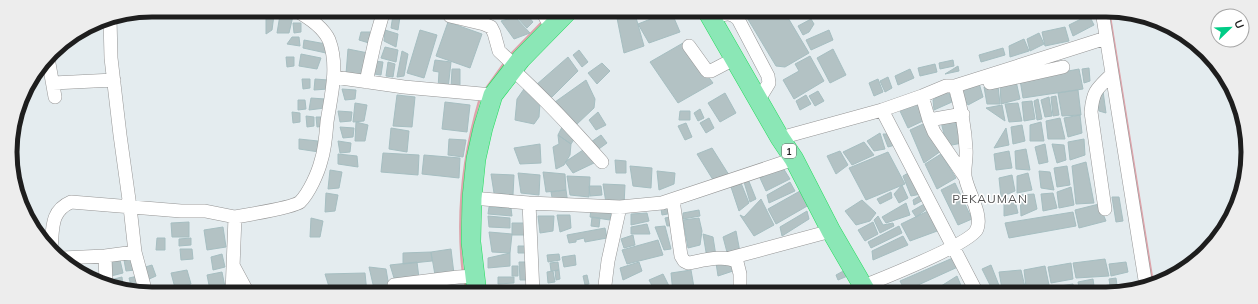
<svg xmlns="http://www.w3.org/2000/svg" width="1258" height="304" font-family="Mulish,sans-serif">
  <style>
    .lines { fill: none; stroke-linecap: round; stroke-linejoin: round }
    .stream { stroke: #dda4ab; stroke-width: 2.5 }
    .building { fill: #b3c2c4; stroke: #a6bec1 }
    .minor-casing { stroke: #959595; stroke-width: 14 }
    .highway-casing { stroke: #23dc5d; stroke-width: 20 }
    .minor { stroke: #fff; stroke-width: 13 }
    .highway { stroke: #8be7b6; stroke-width: 19 }
    .labels { text-anchor: middle; dominant-baseline: central; stroke-width: 3; stroke-linejoin: round; paint-order: stroke }
    .shield { fill: #fff; stroke: #626262; stroke-width: 1 }
    .shield-label { font-size: 9px; font-weight: bold; fill: #1e1e1e }
    .quarter-label { font-size: 12px; letter-spacing: 1px; fill: #515151; stroke: #fff }
    .rim { fill: none; stroke: #1e1e1e; stroke-width: 5 }
  </style>
  <rect width="100%" height="100%" fill="#e4ecef"/>
  <g class="lines">
    <path class="stream" d="M1109 11 1153 284
      M548 16 555 11
      M509 56 543 21
      M485 90 505 62
      M463 273C456 213 463 155 480 98
      M465 281 467 293"/>
  </g>
  <path class="building" d="M228 10H242V17L228 16Z
    M249 10H262V17L248 16Z
    M391 10H403V15L391 12Z
    M473 10H491L492 15 476 18Z
    M515 10H523L533 22 527 28 512 12Z
    M671 11 680 32 649 43 638 24Z
    M743 11H784L809 53 785 67 776 66Z
    M790 11H806L793 17Z
    M266 14 274 15 272 30 266 34Z
    M635 14 644 46 624 53 617 18Z
    M280 15 293 16 289 33H277Z
    M393 15 400 17 398 30 391 28Z
    M1089 15 1094 25 1073 36 1069 25Z
    M515 17 530 33 514 39 501 21Z
    M811 19 814 24 809 32 803 35 798 26Z
    M448 22 482 34 470 68 436 56Z
    M293 23H301V32L294 33Z
    M1065 27 1069 41 1045 46 1042 32Z
    M385 30 398 34 396 47 384 41Z
    M420 30 437 35 424 78 407 73Z
    M829 30 833 40 811 50 806 40Z
    M361 32H370L369 43 359 40Z
    M1039 33 1044 44 1030 51 1027 39Z
    M292 37H299L300 46 287 44Z
    M1024 39 1029 51 1010 57 1009 46Z
    M304 40 326 44V53L303 48Z
    M683 43 713 83 678 103 650 62Z
    M385 47 398 50 396 62 381 58Z
    M1003 48 1005 55 981 62 979 55Z
    M348 49 368 53 363 77 346 74Z
    M833 49 846 75 830 83 817 58Z
    M579 50 588 62 582 67 573 55Z
    M402 51 408 54 404 76 397 77Z
    M301 54 321 58 317 69 299 66Z
    M810 56 824 81 794 99 783 80 799 71 795 64Z
    M286 57H294V66L287 67Z
    M568 57 578 71 552 97 536 85Z
    M435 60 451 62 448 89 438 88 439 72 433 71Z
    M953 60 954 66 940 69 939 63Z
    M375 61 383 62 381 75 374 74Z
    M388 62 395 64 393 77 386 76Z
    M602 63 610 71 597 84 588 73Z
    M935 64 937 72 920 76 918 68Z
    M958 66 959 71 945 74Z
    M1089 68 1090 81 1084 83 1082 69Z
    M452 69H460V88H451Z
    M910 69 914 78 898 85 895 76Z
    M1079 69 1083 89 1023 98 1020 80Z
    M888 77 892 88 885 92 880 81Z
    M302 79H310V88L303 89Z
    M315 79 328 80V89L314 90Z
    M878 79 883 92 874 96 869 83Z
    M586 80 595 99 594 108 576 125 555 102Z
    M1016 81 1020 99 1001 104 1000 83Z
    M979 83 983 97 968 105 959 89Z
    M998 86 1000 104H987L984 87Z
    M342 89 356 90 355 99 345 100Z
    M524 89 540 103 539 117 534 124 515 120 517 99Z
    M948 90 952 102 934 110 933 100Z
    M1078 90 1081 115 1062 116 1058 93Z
    M818 91 824 101 815 106 809 96Z
    M1097 91H1103L1106 113 1099 111Z
    M725 93 736 113 720 122 708 103Z
    M397 95 415 97 412 127 393 126Z
    M806 95 811 104 800 110 796 101Z
    M1056 96 1059 115 1053 116 1051 97Z
    M1049 97 1052 116 1045 117 1041 100Z
    M311 98 325 99V108L309 110Z
    M1038 99 1042 119 1037 120 1034 101Z
    M298 100H305L306 109 298 110Z
    M1032 101 1035 119 1024 121 1022 102Z
    M445 102 470 105 467 132 442 129Z
    M355 103 367 105 364 121 353 122Z
    M920 103 925 120 908 128 900 111Z
    M1018 103 1022 121 1009 122 1005 104Z
    M1002 105 1005 121 986 108Z
    M700 109 704 118 698 121 694 113Z
    M338 111 352 112 351 121 340 122Z
    M680 111H690V120H679Z
    M292 112 300 113V122L293 123Z
    M598 112 606 125 596 130 589 120Z
    M1080 115 1082 133 1068 137 1064 118Z
    M306 116 314 117V126L307 127Z
    M316 117H323L324 126 317 127Z
    M709 118 714 128 706 133 700 123Z
    M954 118 962 143 947 146 941 122Z
    M1060 118 1065 139H1048L1046 121Z
    M356 122 368 125 365 141H355Z
    M1041 122 1044 141H1030V125Z
    M686 123 692 137 685 140 678 126Z
    M923 124 941 151 924 163 910 130Z
    M563 125 575 138 571 144 558 135Z
    M1022 125 1025 141 1013 144 1011 127Z
    M340 127 354 128 353 137 343 138Z
    M391 128 409 131 407 152 389 149Z
    M1006 128 1009 145 994 148Z
    M880 133 885 149 874 151 867 141Z
    M883 134H888L895 145 888 147Z
    M558 135 571 144 570 155 564 165 556 169 553 147 559 144Z
    M601 135 607 143 596 151 591 142Z
    M299 139 318 141 319 152 299 149Z
    M449 139 466 140 463 157 448 155Z
    M1084 139 1085 155 1070 160 1068 142Z
    M338 141 351 143 350 152 340 153Z
    M864 142 874 155 852 165 843 152Z
    M540 144 541 163 520 164 514 148Z
    M1045 144 1048 162 1039 164 1035 147Z
    M1052 144 1064 145 1066 160 1057 163Z
    M586 148 594 163 573 173 565 162Z
    M712 148 729 175 715 183 697 154Z
    M1026 149 1030 170 1016 169 1015 151Z
    M840 151 848 165 836 174 827 156Z
    M1009 151 1012 168 996 170 994 154Z
    M888 152 905 184 866 200 849 168Z
    M383 153 419 155 418 175 381 172Z
    M338 154 357 156 358 167 338 164Z
    M941 154 956 178 937 189 925 164Z
    M424 155 460 158 459 178 422 174Z
    M615 160 626 161V173H616Z
    M1086 162 1094 203 1076 204 1072 166Z
    M630 166 652 168 651 188 633 186Z
    M1067 166 1070 185 1057 187 1054 168Z
    M783 168 790 179 766 191 760 178Z
    M330 170 342 172 339 188 328 189Z
    M657 171 675 173 674 184 659 190Z
    M1039 171 1050 172 1054 190 1041 188Z
    M543 172 565 174 566 190 546 192Z
    M910 172 921 194 911 196 903 176Z
    M518 173 540 175 539 195 521 193Z
    M1028 173 1032 190 1017 193V176Z
    M491 174 514 175 513 195 494 193Z
    M1012 175 1015 191 1001 197 999 178Z
    M567 176 590 177 589 197 570 195Z
    M748 179 756 199 750 202 744 182Z
    M790 182 795 191 769 203 767 195Z
    M741 183 749 203 739 211 731 187Z
    M955 183 972 219 958 225 941 190Z
    M603 184 625 185 624 205 606 203Z
    M902 185 908 198 899 203 894 194Z
    M589 186H601L602 195 590 196Z
    M1071 187 1074 205 1059 208 1057 192Z
    M566 190 568 204 553 203 551 192Z
    M800 191 809 205 776 224 768 209Z
    M891 192 892 198 880 204 877 199Z
    M326 193 338 195 335 211 325 212Z
    M1053 193 1057 208 1043 211 1041 194Z
    M923 194 925 199 914 205 913 200Z
    M1034 194 1037 209 1021 216 1020 195Z
    M1014 197 1018 213 1004 216V200Z
    M1112 197H1119L1123 221 1116 222Z
    M761 199 774 225 754 236 740 215 744 217Z
    M862 200 876 213 870 221 856 225 845 211Z
    M906 203 910 215 886 223 882 217Z
    M926 203 928 208 916 217 912 211Z
    M677 204 679 212 662 215 661 209Z
    M1099 204 1106 221 1079 228 1075 210Z
    M489 207 511 208 512 216 488 214Z
    M591 209 611 212 610 220 590 217Z
    M699 210 700 216 683 219V213Z
    M930 210 940 230 910 241 901 224Z
    M807 211 809 219 782 236 780 227Z
    M1073 212 1076 226 1009 238 1005 223Z
    M647 213 649 221 631 225V214Z
    M557 215H570L571 228 560 232Z
    M679 215 681 225 667 226 665 218Z
    M488 216 510 218V228L489 227Z
    M538 216H554L553 231 540 233Z
    M878 216 883 225 893 223 894 226 880 233 874 220Z
    M592 217 600 218 599 227 591 226Z
    M311 218 323 221 320 237H310Z
    M699 218 702 231 700 245 688 248 683 220Z
    M189 222V237H172L171 223Z
    M873 222 878 234 865 241 858 230Z
    M512 223H528V235H512Z
    M647 224 650 234H631V227Z
    M665 226 671 249 664 250 655 227Z
    M899 226 902 233 871 248 868 242Z
    M223 227 226 247 207 250 204 230Z
    M605 228 607 238 585 242 584 238 576 240V242L569 243 567 235Z
    M736 231 740 252 728 256 723 237Z
    M489 232 512 234 510 253 492 252Z
    M703 234 713 237 716 256 707 258Z
    M633 235 635 245 624 248 621 239Z
    M903 236 908 245 873 260 872 251Z
    M157 238H165V250H156Z
    M191 238V245L179 246V239Z
    M658 240 663 255 627 264 622 250Z
    M518 246H529V253H518Z
    M180 249H192L193 259 181 260Z
    M451 249 454 274 435 275 431 252Z
    M431 252 432 261 403 264V253Z
    M510 253V266L488 268V258Z
    M222 254 225 267 213 270 211 257Z
    M559 254 560 260 548 262 547 255Z
    M575 255 576 265 564 267 562 257Z
    M955 257 960 266 905 291 900 281Z
    M134 259 135 270 126 271 124 260Z
    M1105 259 1109 276 1076 278 1073 263Z
    M120 260 123 273 111 276 108 263Z
    M417 262 419 278H394L390 265Z
    M519 262H529V280H520Z
    M558 262 559 270 551 271 550 263Z
    M639 262 642 271 623 280 620 268Z
    M734 262 736 270 718 276 716 263Z
    M1126 262 1128 272 1111 276 1109 264Z
    M1071 263 1073 279 1051 283 1048 267Z
    M76 264 77 271 69 265Z
    M152 265 156 276 147 280 142 268Z
    M991 265 1000 288 993 291 982 269Z
    M512 266H518V276H512Z
    M1045 266 1049 285 1026 287 1024 270Z
    M369 267 386 269 390 293H375Z
    M847 269 850 275 838 280 836 275Z
    M187 270 191 284 175 288 171 273Z
    M559 270 560 279 556 280 555 271Z
    M691 270 695 293H673L671 273Z
    M1021 270 1025 287 1002 289 999 272Z
    M553 271 555 282 548 283 547 272Z
    M222 272 225 287 210 290 207 275Z
    M365 273 367 293H331L325 274Z
    M663 274 671 290 666 293H656L649 280Z
    M587 275 589 284 585 285 583 276Z
    M138 276 142 293H133L129 278Z
    M957 276 962 288 953 293H930Z
    M122 277 123 286 117 287 111 285 110 280Z
    M498 277H514V283L498 284Z
    M1116 278 1118 293H1111L1109 279Z
    M1093 279 1095 293H1080L1078 282Z
    M451 281 452 291 433 293 432 284Z
    M431 284 433 293H424L423 286Z
    M1073 284 1075 293H1061L1060 286Z
    M157 286 158 292H150V287Z
    M1057 286 1058 293H1045L1044 288Z
    M1109 286 1110 293H1098L1097 287Z
    M564 288 565 293H555L554 289Z"/>
  <g class="lines">
    <defs>
      <path id="minor" d="M542 11 551 28
        M1102 11 1146 286
        M450 16 484 24 491 27 494 33 499 51 515 66
        M110 18 111 58 120 135 130 207 135 252 146 293
        M712 19C723 15 728 10 738 19L768 76 769 83 758 101
        M689 46 707 71H711L734 59
        M48 58 55 97
        M512 69C544 98 573 129 602 162
        M334 77 404 87 493 95
        M366 82 375 41 384 10
        M53 83 114 80
        M990 83 1063 67
        M922 96 929 120 934 132 965 177
        M882 110 977 293
        M929 120 963 114
        M780 138 882 110 922 96 946 86H955L1106 38
        M472 198 529 203 620 207 662 203 794 159
        M673 200 681 256 684 261 688 263C701 261 725 254 737 262L740 274V293
        M529 203 533 293
        M1105 209 1091 112C1093 90 1097 89 1112 74
        M51 249C53 229 50 211 71 202L181 211H205L235 217
        M62 258 105 256
        M730 258 831 231
        M234 267 248 293
        M106 283 105 256 135 252
        M394 285 458 277 475 276
        M864 286C881 279 972 243 977 229 983 214 967 191 965 176 964 167 967 158 966 149 965 127 961 107 955 86
        M232 293 235 217C247 215 294 207 300 202 309 193 318 173 321 161 325 149 326 135 327 122 331 96 339 66 329 40 323 27 308 17 295 10
        M604 293 608 261 620 207"/>
      <path id="highway" d="M707 11 780 138 794 159 831 231 867 293
        M477 293 471 242 472 198 476 159 483 128 493 95 521 59 568 11"/>
    </defs>
    <use href="#minor" class="minor-casing"/>
    <use href="#highway" class="highway-casing"/>
    <use href="#minor" class="minor"/>
    <use href="#highway" class="highway"/>
  </g>
  <g class="labels">
    <rect class="shield" x="782" y="144" width="14" height="14" rx="3"/>
    <g class="shield-label">
      <text x="789" y="151">1</text>
    </g>
    <g class="quarter-label">
      <text x="990" y="198">PEKAUMAN</text>
    </g>
  </g>
  <path d="M0 0H1258V304H0ZM152 17H1106A135 135 0 0 1 1241 152V152A135 135 0 0 1 1106 287H152A135 135 0 0 1 17 152V152A135 135 0 0 1 152 17Z" fill="#ededed" fill-rule="evenodd"/>
  <path class="rim" d="M152 17H1106A135 135 0 0 1 1241 152V152A135 135 0 0 1 1106 287H152A135 135 0 0 1 17 152V152A135 135 0 0 1 152 17Z"/>
  <g transform="translate(1230 28) rotate(67)"><circle r="19" fill="#ffffff" stroke="#a5a5a5"/>
  <path d="M0-3L7 15L0 10L-7 15Z" fill="#00cc86"/>
  <text y="-6" font-size="11" font-weight="bold" text-anchor="middle" fill="#1e1e1e">U</text>
  </g>
</svg>
